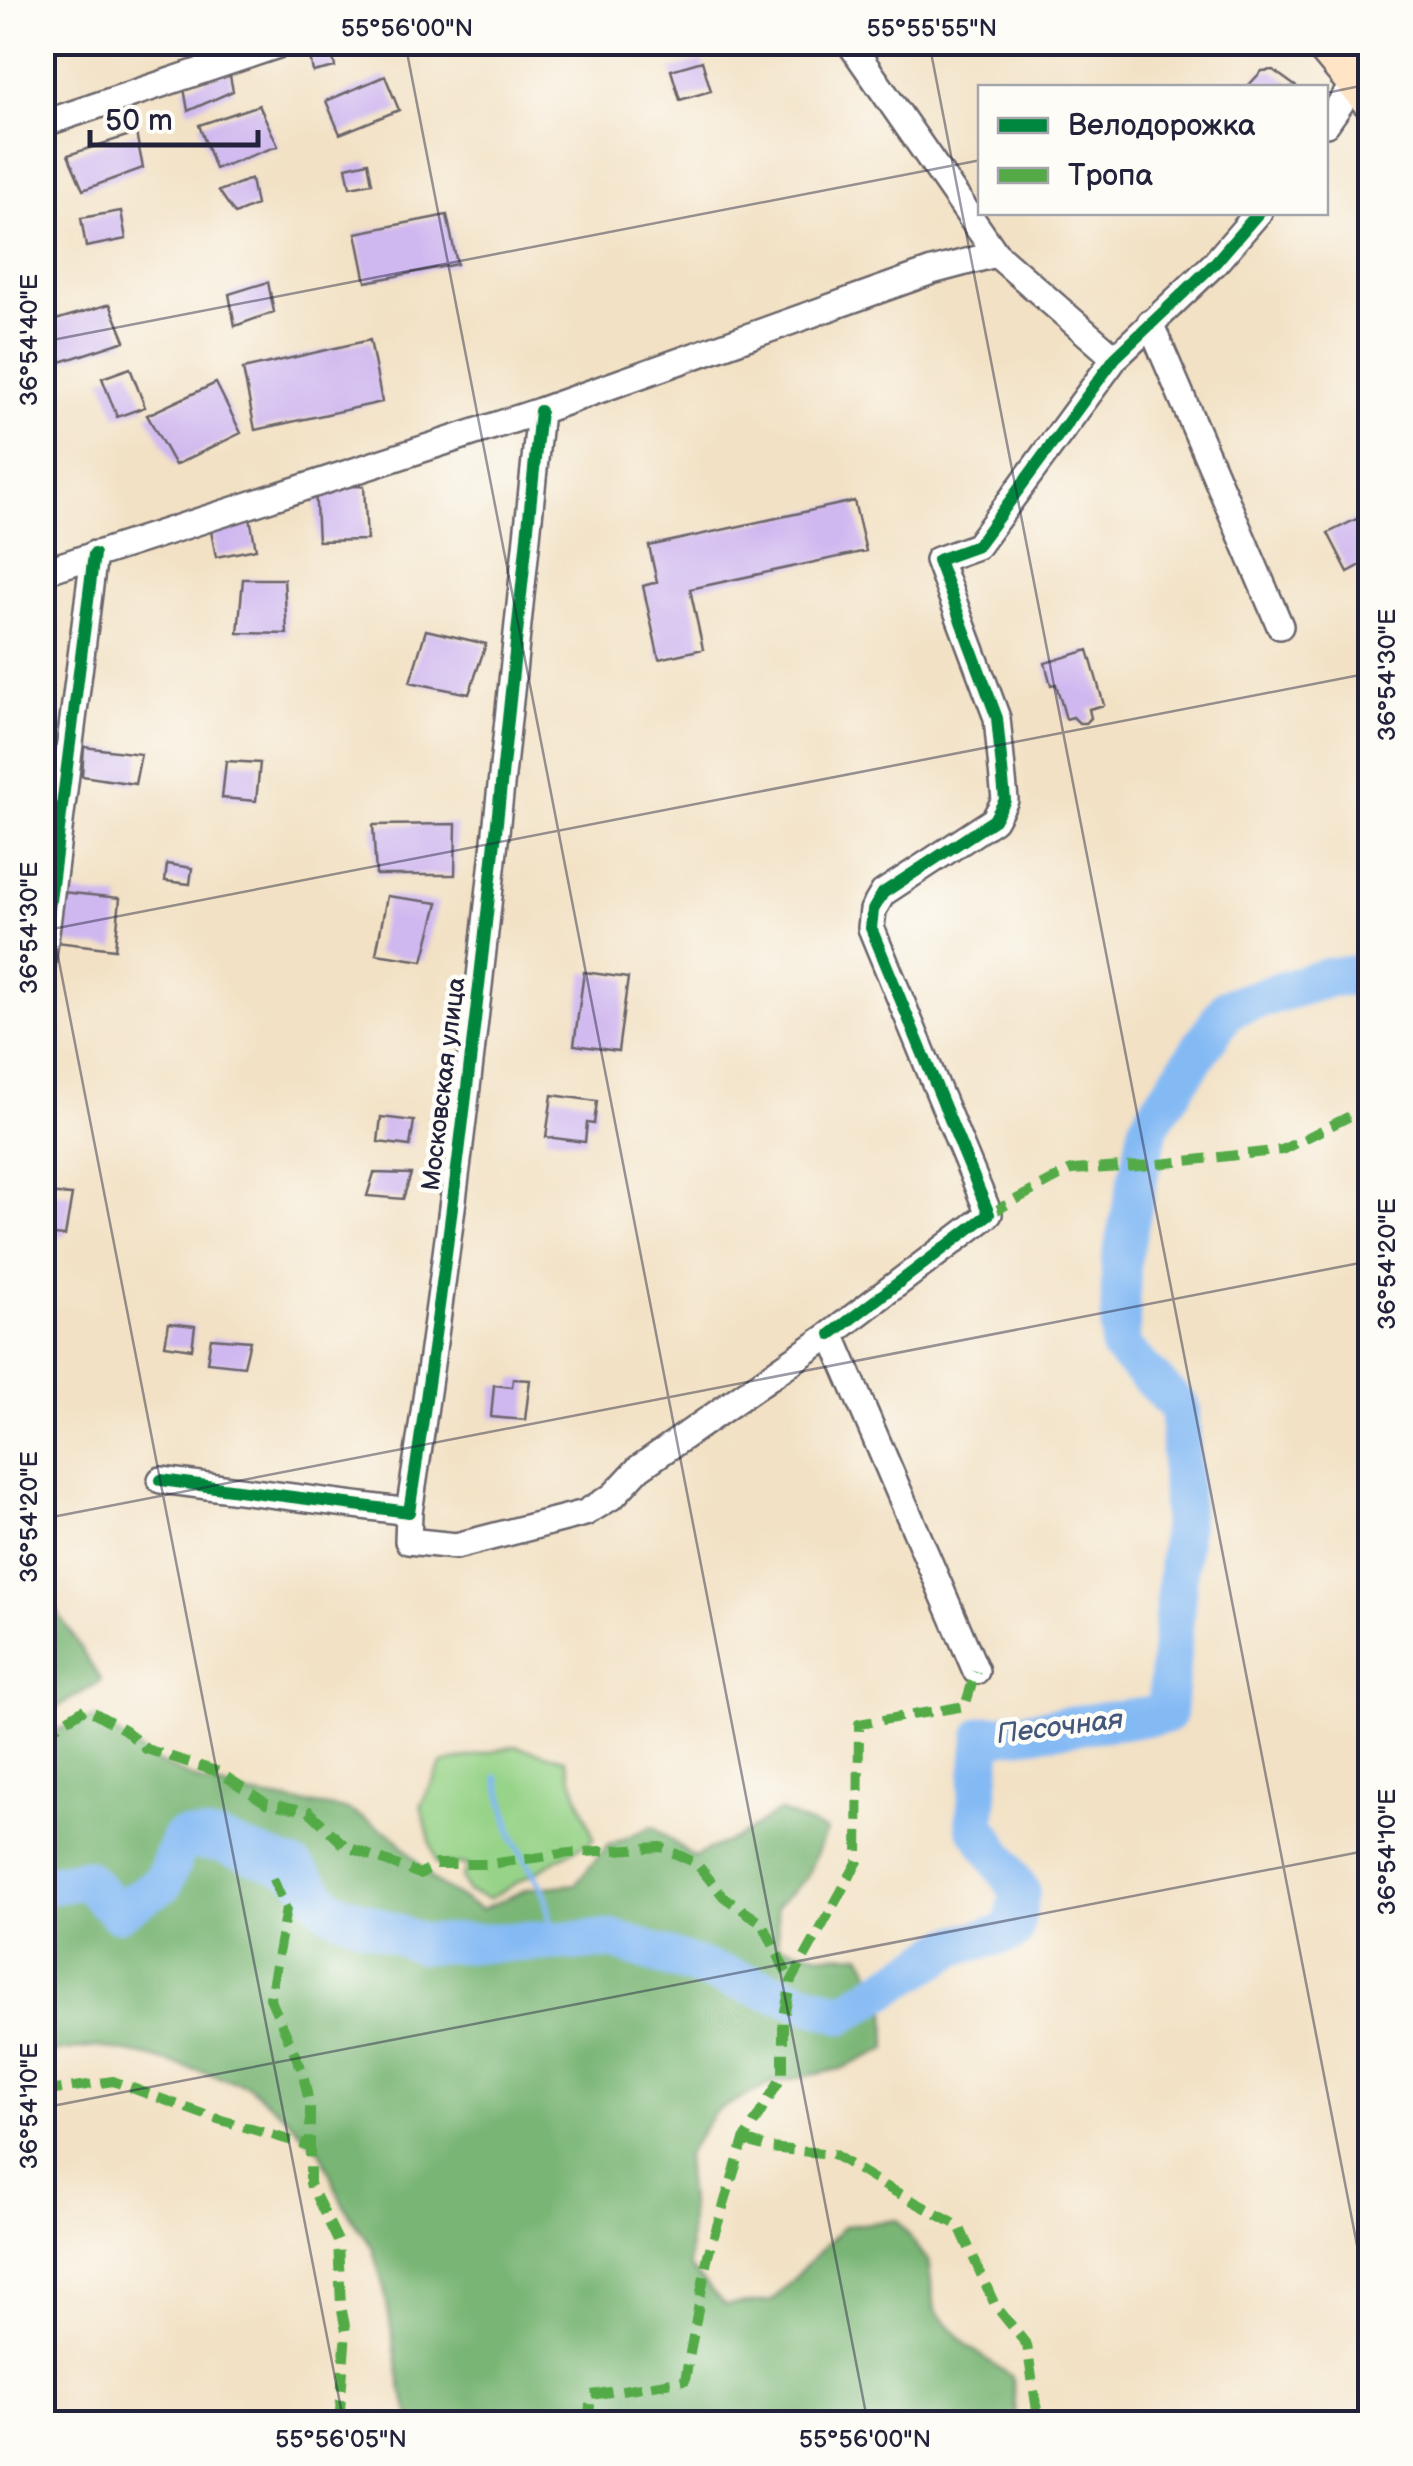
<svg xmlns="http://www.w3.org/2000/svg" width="1413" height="2466" font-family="'Balsamiq Sans',sans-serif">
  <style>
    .green { fill: #97d388; stroke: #5c7a62; stroke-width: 2.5 }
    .forest { fill: #79b574; stroke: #4e6c58; stroke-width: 2.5 }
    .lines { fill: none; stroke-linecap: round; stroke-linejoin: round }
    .stream { stroke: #84baf4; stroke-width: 6 }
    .river { stroke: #84baf4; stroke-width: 40 }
    .building { fill: #cfb7ef }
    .minor-casing { stroke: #6b656b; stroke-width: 30 }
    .secondary-casing { stroke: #6b656b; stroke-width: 40 }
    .minor { stroke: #fff; stroke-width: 25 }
    .secondary { stroke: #ffe4c6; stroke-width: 35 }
    .quiet { stroke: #53aa46; stroke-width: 10; stroke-dasharray: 20 10; stroke-linecap: butt }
    .cycleway-casing { stroke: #fdfcf7; stroke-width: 19 }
    .cycleway { stroke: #00873e; stroke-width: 12 }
    .ticks { fill: none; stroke: #22223b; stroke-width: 2.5; stroke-opacity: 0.45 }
    .labels { text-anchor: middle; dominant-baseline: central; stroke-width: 9; stroke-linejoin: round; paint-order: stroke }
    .street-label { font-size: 25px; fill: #22223b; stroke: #fdfcf7 }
    .water-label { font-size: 28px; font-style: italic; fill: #44577c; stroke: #fdfcf7 }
    .neatline { fill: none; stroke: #22223b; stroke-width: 4 }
    .ticks-label { font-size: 25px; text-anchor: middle; fill: #22223b }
  </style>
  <rect width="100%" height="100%" fill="#fdfcf7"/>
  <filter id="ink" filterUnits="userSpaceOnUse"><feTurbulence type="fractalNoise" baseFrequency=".01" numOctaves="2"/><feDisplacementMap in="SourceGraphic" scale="20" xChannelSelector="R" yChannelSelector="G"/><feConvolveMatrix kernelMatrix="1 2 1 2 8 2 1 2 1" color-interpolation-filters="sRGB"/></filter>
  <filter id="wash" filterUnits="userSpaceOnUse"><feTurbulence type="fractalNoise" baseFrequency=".0048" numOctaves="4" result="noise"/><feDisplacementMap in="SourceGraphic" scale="40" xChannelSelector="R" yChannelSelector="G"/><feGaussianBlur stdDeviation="2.25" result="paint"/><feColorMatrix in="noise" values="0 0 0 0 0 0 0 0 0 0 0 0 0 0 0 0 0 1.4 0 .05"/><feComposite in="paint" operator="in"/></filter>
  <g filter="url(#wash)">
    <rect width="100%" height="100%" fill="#f2e1c4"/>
    <path class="green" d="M515 1746 565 1759 594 1839 488 1899 467 1891 462 1878 468 1865 436 1864 421 1805 442 1764Z"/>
    <path class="forest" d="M43 1589 101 1681 43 1716H42Z
      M96 1718 152 1760 202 1782 250 1795 348 1810 394 1836 435 1882 481 1910 527 1889 576 1884 607 1846 653 1826 693 1857 739 1837 779 1811 826 1831 806 1878 777 1906 778 1945 821 1955 861 1954 886 1999 887 2049 841 2069 771 2083 715 2112 685 2156 690 2215 689 2267 725 2305 772 2301 844 2226 897 2220 928 2261 935 2310 969 2347 1012 2377 1017 2423H414L402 2391 385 2292 372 2247 343 2205 321 2152 285 2116 247 2085 148 2056 99 2047 43 2053V1744L49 1732Z"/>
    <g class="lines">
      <path class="stream" d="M497 1777 513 1838 545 1894 552 1941"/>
      <path class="river" d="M42 1886 85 1879 118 1912 163 1883 181 1839 219 1842 296 1870 330 1909 422 1944 614 1940 843 2014 953 1946 1013 1932 1020 1891 975 1824 984 1736 1166 1714 1182 1522 1180 1408 1120 1347 1121 1262 1149 1125 1228 1008 1330 977 1370 975"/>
    </g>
    <g id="blocks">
      <path class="building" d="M320 42H330L335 67 313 72 308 45Z
        M702 61 711 91 680 100 671 70Z
        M1273 70 1298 88H1246L1262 71Z
        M229 71 233 91 188 111 184 88Z
        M385 76 399 110 340 134 326 101Z
        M259 105 278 146 215 169 199 125Z
        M136 133 143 168 83 190 68 155Z
        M368 162 372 183 350 187 346 167Z
        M251 179 256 205 235 214 219 191Z
        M121 211 126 239 86 247 81 218Z
        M447 215 457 264 366 282 356 233Z
        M268 282 274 312 235 326 229 294Z
        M110 304 125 341 42 368V324Z
        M370 340 382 402 255 430 243 369Z
        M130 368 145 407 117 417 102 378Z
        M216 383 241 433 175 465 147 415Z
        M364 486 367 540 318 541 315 487Z
        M854 501 866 551 690 589 703 649 659 659 643 586 657 582 649 546Z
        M1367 514 1370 520V560L1348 572 1328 533Z
        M250 518 256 549 216 557 210 526Z
        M243 579H284L287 634 238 633Z
        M426 630 486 644 469 694 410 682Z
        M1088 650 1104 705 1089 709 1091 718 1086 723H1079L1073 717 1066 719 1056 684 1051 685 1045 663Z
        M84 747 141 754 135 784 82 776Z
        M226 761 260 763 256 801 222 798Z
        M456 824 455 875H376L373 825Z
        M167 864 192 868 190 884 165 881Z
        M62 892 120 898 115 949 56 942Z
        M387 896 438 903 423 961 376 954Z
        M584 972 628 978 618 1051 574 1045Z
        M552 1095 597 1101 594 1124 587 1123 585 1142 546 1137Z
        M381 1117 414 1121 410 1146 378 1142Z
        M374 1173 411 1174 403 1199 367 1196Z
        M42 1193 72 1195 65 1236 42 1234Z
        M169 1323 195 1326 192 1349 165 1345Z
        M211 1338 250 1341 244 1366 207 1362Z
        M513 1379 530 1380 525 1420 491 1417 494 1385 512 1387Z"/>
    </g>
  </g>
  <g filter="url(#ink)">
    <use href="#blocks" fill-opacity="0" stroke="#6b656b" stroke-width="2.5"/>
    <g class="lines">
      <defs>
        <path id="minor" d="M849 42 996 254 1115 358
          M42 124 287 42
          M1326 124 1354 84
          M1150 323 1280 626
          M42 572 540 411 932 271 996 254
          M42 964 94 554
          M831 1334 989 1214 871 928 873 910 883 893 994 820 1005 800 997 718 938 560 977 546 1115 358 1215 263 1259 212
          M161 1480 409 1512C466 1147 502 779 540 411
          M409 1512 408 1541 456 1546 585 1513 613 1496 639 1468 831 1334 976 1671"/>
        <path id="secondary" d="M1321 42 1370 101"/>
      </defs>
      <use href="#minor" class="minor-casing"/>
      <use href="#secondary" class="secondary-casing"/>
      <use href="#minor" class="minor"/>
      <use href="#secondary" class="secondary"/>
      <path class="quiet" d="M989 1214 1071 1170 1141 1166 1282 1150 1370 1106
        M42 1735 86 1708 125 1730 146 1749 219 1772 266 1803 309 1811 345 1846 420 1874 436 1864H490L570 1853 661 1847 696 1863 724 1897 763 1924 791 1982
        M273 1879 286 1909 270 1998 302 2070 310 2107V2184L338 2241 341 2306 346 2331 339 2424
        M42 2092 113 2081 208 2116 309 2146
        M744 2140 769 2148 833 2154 885 2186 959 2226 995 2305 1027 2345 1039 2424
        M588 2424 591 2395 685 2380 708 2255 744 2140 783 2075V2021L791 1982 858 1861 859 1724 965 1706 976 1671"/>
      <defs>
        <path id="cycleway" d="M42 964 94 554
          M831 1334 989 1214 871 928 873 910 883 893 994 820 1005 800 997 718 938 560 977 546 1115 358 1215 263 1259 212
          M161 1480 409 1512C466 1147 502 779 540 411"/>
      </defs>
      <use href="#cycleway" class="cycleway-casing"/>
      <use href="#cycleway" class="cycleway"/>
    </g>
  </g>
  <path class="ticks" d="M405 42 868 2424M929 42 1370 2312M1326 93 1370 84M42 342 981 160M42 874 344 2424M42 931 1370 673M42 1519 1370 1261M42 2108 1370 1850"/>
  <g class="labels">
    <g class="street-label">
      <text transform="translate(444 1084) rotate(-83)">Московская улица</text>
    </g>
    <g class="water-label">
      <text transform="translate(1060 1727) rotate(-7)">Песочная</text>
    </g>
  </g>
  <rect width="1413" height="2466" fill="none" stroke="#fdfcf7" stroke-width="110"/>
  <rect x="978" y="85" width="350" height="130" fill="#fdfcf7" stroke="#a5a5ac" stroke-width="2.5"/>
  <rect x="998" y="118" width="50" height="15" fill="#00873e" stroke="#a5a5ac" stroke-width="2.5"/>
  <text x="1068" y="135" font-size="30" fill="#22223b">Велодорожка</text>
  <rect x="998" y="168" width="50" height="15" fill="#53aa46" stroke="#a5a5ac" stroke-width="2.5"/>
  <text x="1068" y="185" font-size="30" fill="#22223b">Тропа</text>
  <path d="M90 130v15h168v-15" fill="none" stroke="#22223b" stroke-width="5"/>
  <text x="105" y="130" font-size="30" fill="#22223b" stroke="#fdfcf7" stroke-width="8" paint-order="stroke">50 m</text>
  <rect x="55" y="55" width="1303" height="2356" class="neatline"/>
  <g class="ticks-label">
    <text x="407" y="36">55°56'00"N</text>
    <text x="932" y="36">55°55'55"N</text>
    <text transform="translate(28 340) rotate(-90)" y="9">36°54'40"E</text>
    <text transform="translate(1386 675) rotate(-90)" y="9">36°54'30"E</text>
    <text transform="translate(28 928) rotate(-90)" y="9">36°54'30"E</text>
    <text transform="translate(1386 1264) rotate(-90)" y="9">36°54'20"E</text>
    <text transform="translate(28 1517) rotate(-90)" y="9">36°54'20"E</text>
    <text transform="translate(1386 1852) rotate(-90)" y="9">36°54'10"E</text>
    <text transform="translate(28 2106) rotate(-90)" y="9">36°54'10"E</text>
    <text x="341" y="2447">55°56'05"N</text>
    <text x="865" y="2447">55°56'00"N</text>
  </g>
</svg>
